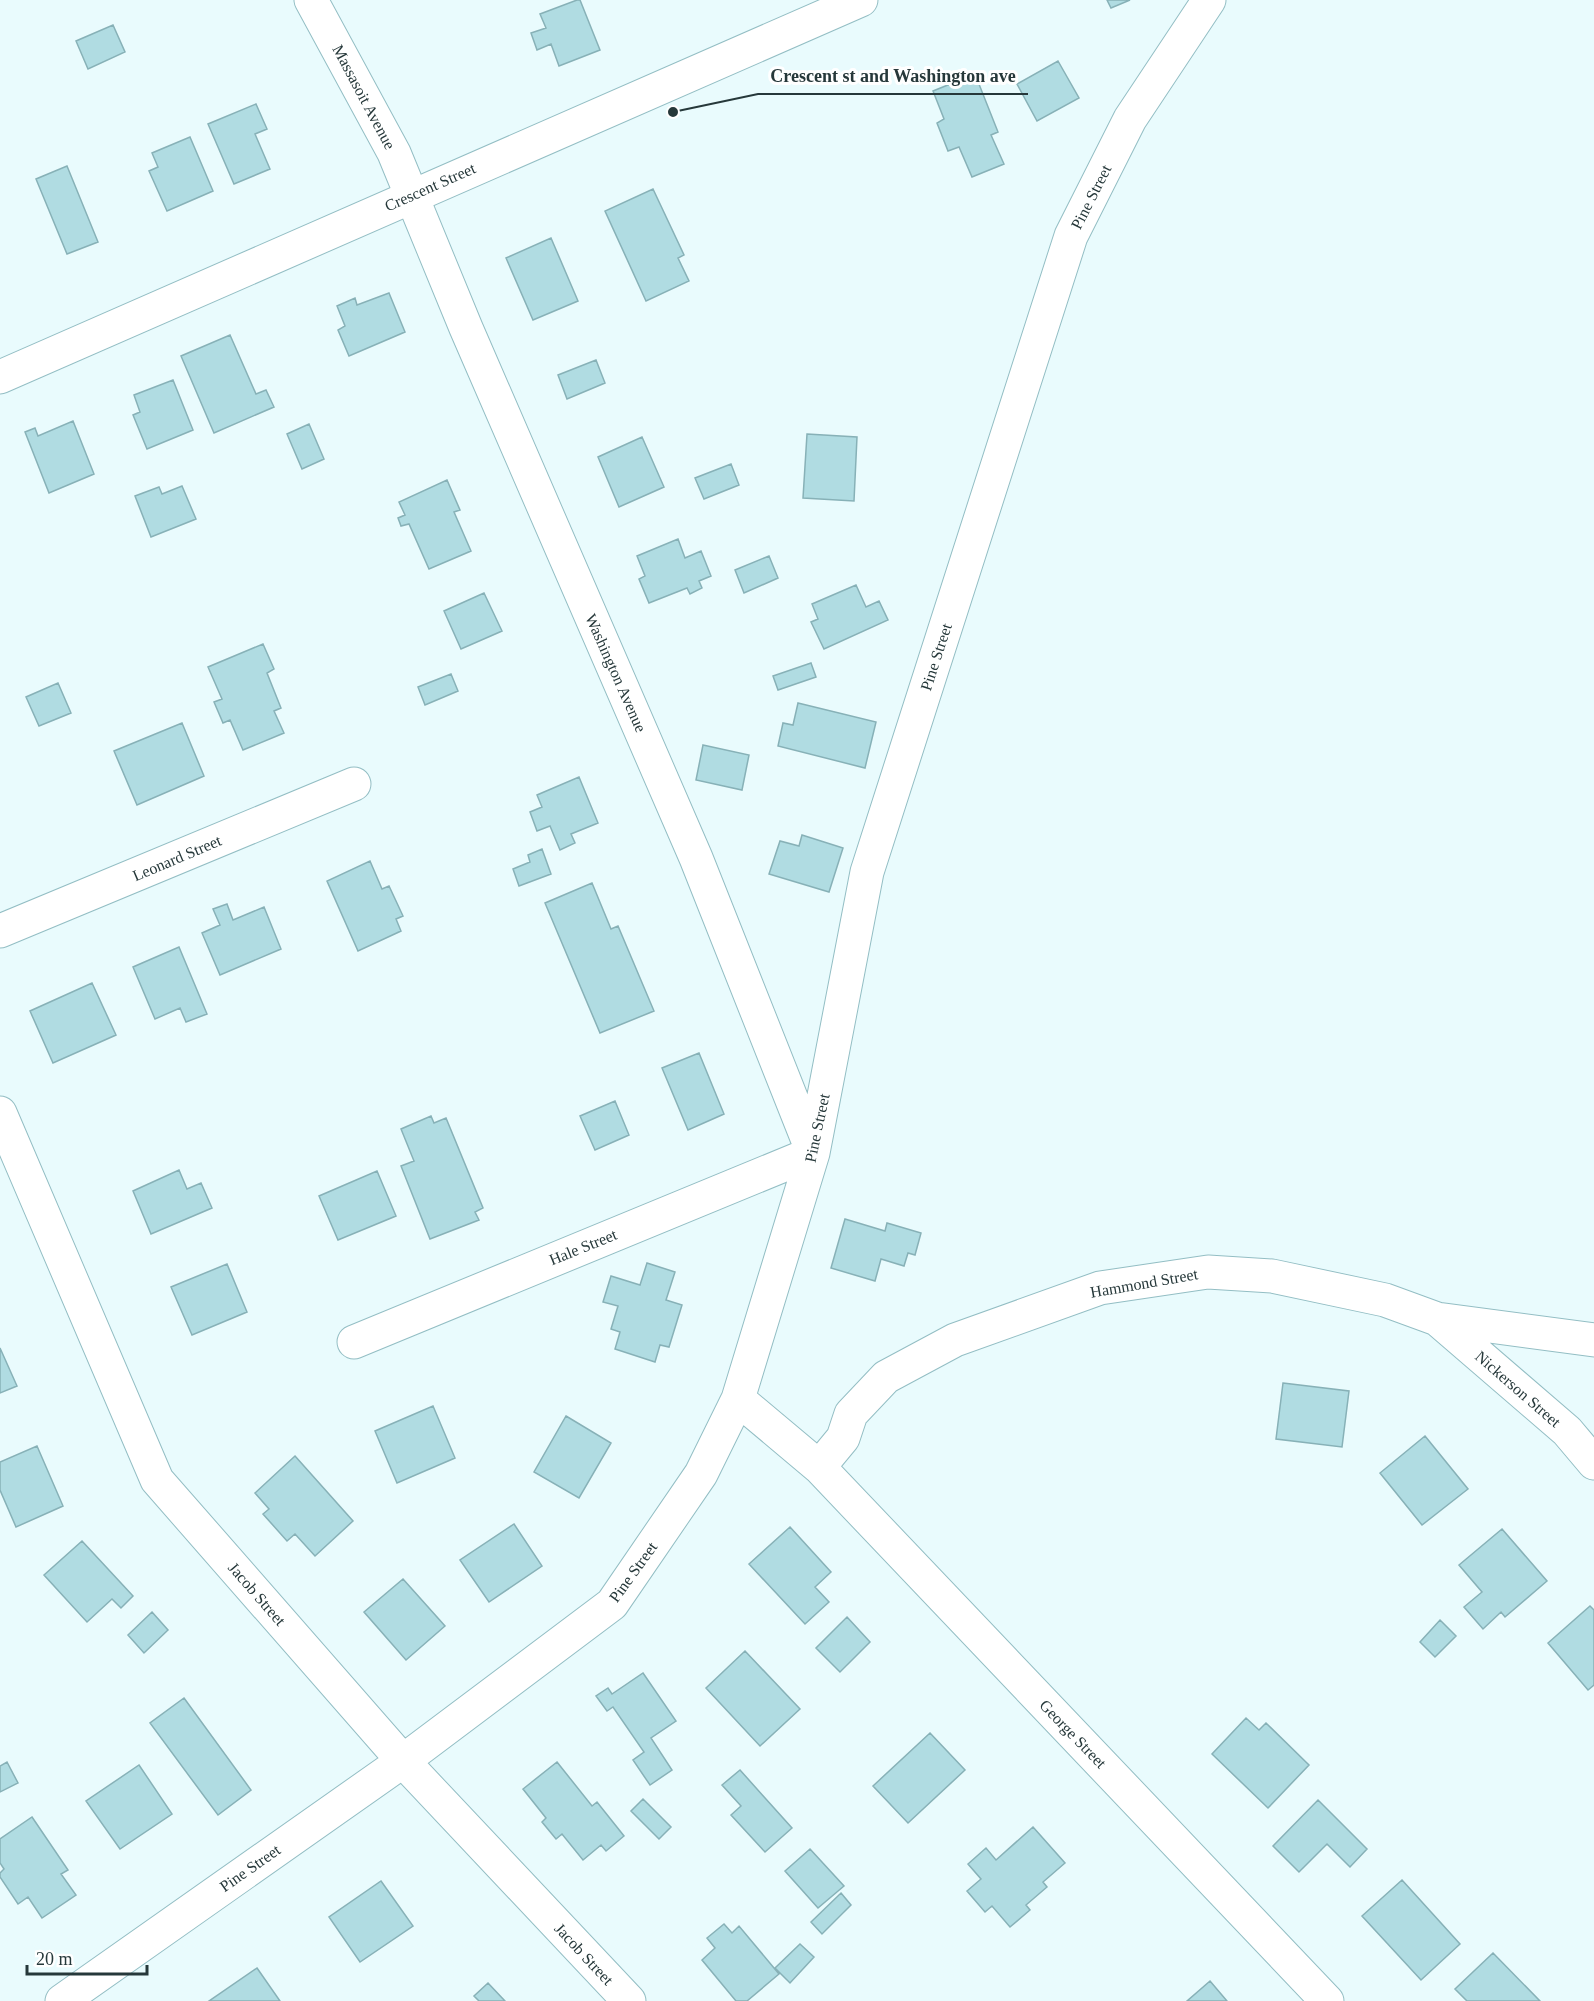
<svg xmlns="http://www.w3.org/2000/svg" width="1594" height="2001" font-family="'Times New Roman',serif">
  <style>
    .building { fill: #b0dce2; stroke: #87b1b7; stroke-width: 1.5 }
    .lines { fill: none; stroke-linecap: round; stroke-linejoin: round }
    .minor-casing { stroke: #93bec4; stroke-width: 35 }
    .major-casing { stroke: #93bec4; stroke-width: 35 }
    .minor { stroke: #fff; stroke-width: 33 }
    .major { stroke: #fff; stroke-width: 33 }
    .labels { text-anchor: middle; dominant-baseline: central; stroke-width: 6; stroke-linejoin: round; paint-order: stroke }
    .street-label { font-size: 16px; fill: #26383a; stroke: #fff }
    .leader { fill: none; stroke: #26383a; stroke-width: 2 }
    .callout-dot { fill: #26383a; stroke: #fff; stroke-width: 2 }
    .callout-label { font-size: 18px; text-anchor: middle; font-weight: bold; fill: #26383a; stroke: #fff; stroke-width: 6; stroke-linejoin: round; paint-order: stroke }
  </style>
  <rect width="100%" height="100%" fill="#e9fbfd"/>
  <path class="building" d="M577 0H580L600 50 559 66 551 44 537 50 531 33 546 28 540 14Z
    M1107 0H1130L1111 8Z
    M113 25 125 52 88 69 76 41Z
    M1058 61 1079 98 1037 121 1017 84Z
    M975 74 998 132 991 135 1004 164 972 177 959 147 948 151 937 123 944 119 933 91Z
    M256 104 267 129 255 134 270 169 234 184 208 124Z
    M190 137 213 191 167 211 149 171 158 167 152 153Z
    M67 166 98 242 67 254 36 179Z
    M653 189 684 255 678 258 689 281 646 301 605 211Z
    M551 238 578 301 533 320 506 258Z
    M389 293 405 332 349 356 338 330 345 326 337 306 355 298 357 305Z
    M230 335 256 394 266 390 274 407 214 433 181 356Z
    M596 360 605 383 567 399 558 375Z
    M173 380 193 430 147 449 133 415 140 412 134 395Z
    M73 421 94 474 49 493 25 432 35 428 38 436Z
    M309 424 324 459 302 469 287 434Z
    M807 434 857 437 854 501 803 498Z
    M642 437 664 487 619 507 598 457Z
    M731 464 739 485 704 499 695 478Z
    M447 480 460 510 454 512 471 551 429 569 409 524 401 526 398 518 405 515 399 502Z
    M182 486 196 519 151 537 135 496 159 487 162 494Z
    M678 539 685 558 701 551 711 576 699 581 702 588 690 594 687 588 649 603 639 579 645 576 637 556Z
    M769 556 778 578 744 593 735 570Z
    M856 585 866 607 879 601 888 620 824 649 811 622 818 619 812 604Z
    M484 593 502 631 461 649 444 611Z
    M263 644 274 669 267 673 281 708 274 711 284 733 243 750 230 720 223 723 214 702 222 699 208 667Z
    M811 663 816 677 778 690 773 676Z
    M451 674 458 691 425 705 418 687Z
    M58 683 71 713 39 726 26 697Z
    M798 703 876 722 865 768 778 746 783 723 793 725Z
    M182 723 204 776 137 805 114 751Z
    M703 745 749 755 742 790 696 780Z
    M579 777 598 823 571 834 575 843 560 850 550 826 537 831 530 812 542 807 537 795Z
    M802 835 843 848 829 892 769 874 780 841 799 846Z
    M542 849 551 874 519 886 513 869 530 862 528 855Z
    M370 861 382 889 389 886 403 916 396 919 401 931 358 951 327 881Z
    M592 883 611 929 618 926 654 1011 600 1033 545 903Z
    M227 904 233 920 264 907 281 949 220 975 202 933 220 925 213 909Z
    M179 947 207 1014 186 1022 180 1008 155 1019 133 967Z
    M92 983 116 1035 53 1063 30 1011Z
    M699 1053 724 1114 688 1130 662 1068Z
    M615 1101 629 1135 595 1150 580 1116Z
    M431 1116 434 1123 446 1118 483 1208 475 1212 479 1220 430 1239 401 1166 414 1161 401 1129Z
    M179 1170 187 1189 201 1183 212 1208 151 1234 133 1191Z
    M377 1171 396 1216 338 1240 319 1196Z
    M845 1219 885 1231 887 1223 921 1233 915 1255 908 1253 904 1266 881 1259 875 1281 831 1268Z
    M647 1263 675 1272 666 1300 682 1305 669 1347 660 1345 655 1362 615 1349 620 1332 611 1329 618 1306 603 1302 611 1276 640 1285Z
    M227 1264 247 1312 192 1335 171 1287Z
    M0 1348 17 1386 0 1393Z
    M1283 1383 1349 1391 1342 1447 1276 1439Z
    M433 1406 455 1458 397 1483 375 1431Z
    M566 1416 611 1443 579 1498 534 1472Z
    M1425 1436 1468 1489 1422 1525 1380 1473Z
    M37 1446 63 1506 16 1527 0 1490V1462Z
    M295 1456 353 1521 315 1556 295 1534 287 1541 263 1514 269 1509 255 1493Z
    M514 1524 542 1566 489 1602 460 1560Z
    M790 1527 831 1572 815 1587 829 1602 805 1624 749 1564Z
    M1502 1529 1547 1581 1505 1617 1501 1612 1483 1629 1464 1607 1482 1592 1459 1565Z
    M82 1541 133 1596 121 1608 112 1599 87 1622 44 1575Z
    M403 1579 445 1626 406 1660 364 1612Z
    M1590 1606 1594 1610V1685L1588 1690 1548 1643Z
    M152 1612 168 1630 144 1653 128 1635Z
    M847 1617 870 1642 840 1672 816 1648Z
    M1440 1620 1456 1636 1435 1657 1420 1642Z
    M745 1651 800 1709 760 1746 706 1688Z
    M643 1673 676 1721 651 1738 672 1770 650 1785 633 1760 644 1752 613 1707 607 1711 596 1696 608 1688 612 1694Z
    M184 1698 251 1790 218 1815 150 1723Z
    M1246 1718 1259 1730 1266 1723 1309 1765 1268 1808 1212 1754Z
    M930 1733 965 1770 908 1823 873 1786Z
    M7 1762 18 1783 0 1792V1766Z
    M557 1762 592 1806 597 1802 624 1836 606 1851 601 1845 583 1860 562 1834 556 1839 542 1822 546 1818 523 1789Z
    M139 1765 172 1814 120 1849 86 1801Z
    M740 1770 792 1828 765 1852 731 1815 741 1806 722 1785Z
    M643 1799 671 1827 659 1839 631 1811Z
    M1318 1800 1367 1849 1350 1867 1327 1844 1299 1872 1273 1846Z
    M32 1817 68 1870 61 1874 76 1895 42 1918 28 1897 18 1904 0 1877V1873L4 1869 0 1863V1839Z
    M1033 1827 1065 1863 1043 1882 1047 1887 1026 1905 1030 1910 1010 1927 992 1906 985 1912 967 1891 981 1879 968 1864 986 1848 996 1860Z
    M810 1849 844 1886 818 1908 785 1871Z
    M1402 1880 1460 1944 1421 1980 1362 1916Z
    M381 1881 413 1926 360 1962 329 1917Z
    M841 1893 851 1905 822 1934 811 1922Z
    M724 1924 732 1933 739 1926 779 1974 747 2001H736L702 1960 715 1948 707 1938Z
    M800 1944 814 1957 790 1983 775 1968Z
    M1493 1953 1540 2001H1467L1455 1989Z
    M257 1968 280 2001H209Z
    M1210 1981 1227 2001H1187Z
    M488 1983 505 2001H479L474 1996Z"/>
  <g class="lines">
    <defs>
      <path id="minor" d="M311 0 394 153 466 328 696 858 813 1153 354 1342
        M0 931 354 784
        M0 1113 157 1480 403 1761 629 2001
        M1437 1319 1567 1431 1594 1463
        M738 1399 819 1467 1327 2001
        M819 1467 843 1438 851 1414 886 1377 955 1340 1100 1288 1208 1272 1272 1276 1385 1300 1437 1319 1594 1340
        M62 2001 403 1761 612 1604 701 1474 738 1399 813 1153 867 872 1071 236 1130 119 1209 0"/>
      <path id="major" d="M0 377 861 0"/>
    </defs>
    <use href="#minor" class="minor-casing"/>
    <use href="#major" class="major-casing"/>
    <use href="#minor" class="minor"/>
    <use href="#major" class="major"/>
  </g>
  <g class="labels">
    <g class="street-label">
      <text transform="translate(364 97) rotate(62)">Massasoit Avenue</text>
      <text transform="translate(430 187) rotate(-24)">Crescent Street</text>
      <text transform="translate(1091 197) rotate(-63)">Pine Street</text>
      <text transform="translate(936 657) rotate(-72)">Pine Street</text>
      <text transform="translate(616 673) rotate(66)">Washington Avenue</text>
      <text transform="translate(177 858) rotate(-23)">Leonard Street</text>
      <text transform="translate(817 1128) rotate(-78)">Pine Street</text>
      <text transform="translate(583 1247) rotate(-22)">Hale Street</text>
      <text transform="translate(1144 1283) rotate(-10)">Hammond Street</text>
      <text transform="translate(1518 1389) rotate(41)">Nickerson Street</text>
      <text transform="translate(633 1572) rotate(-54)">Pine Street</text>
      <text transform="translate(257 1594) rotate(49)">Jacob Street</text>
      <text transform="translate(1073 1734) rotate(46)">George Street</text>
      <text transform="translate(250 1868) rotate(-35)">Pine Street</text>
      <text transform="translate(584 1954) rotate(47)">Jacob Street</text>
    </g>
  </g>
  <path class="leader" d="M673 112L758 94H1028"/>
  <circle class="callout-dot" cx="673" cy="112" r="6"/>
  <g class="callout-label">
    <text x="893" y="82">Crescent st and Washington ave</text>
  </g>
  <path d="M27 1965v9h120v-9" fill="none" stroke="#26383a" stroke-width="3"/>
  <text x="36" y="1965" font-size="18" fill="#26383a" stroke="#ffffff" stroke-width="4.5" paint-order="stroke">20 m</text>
</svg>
